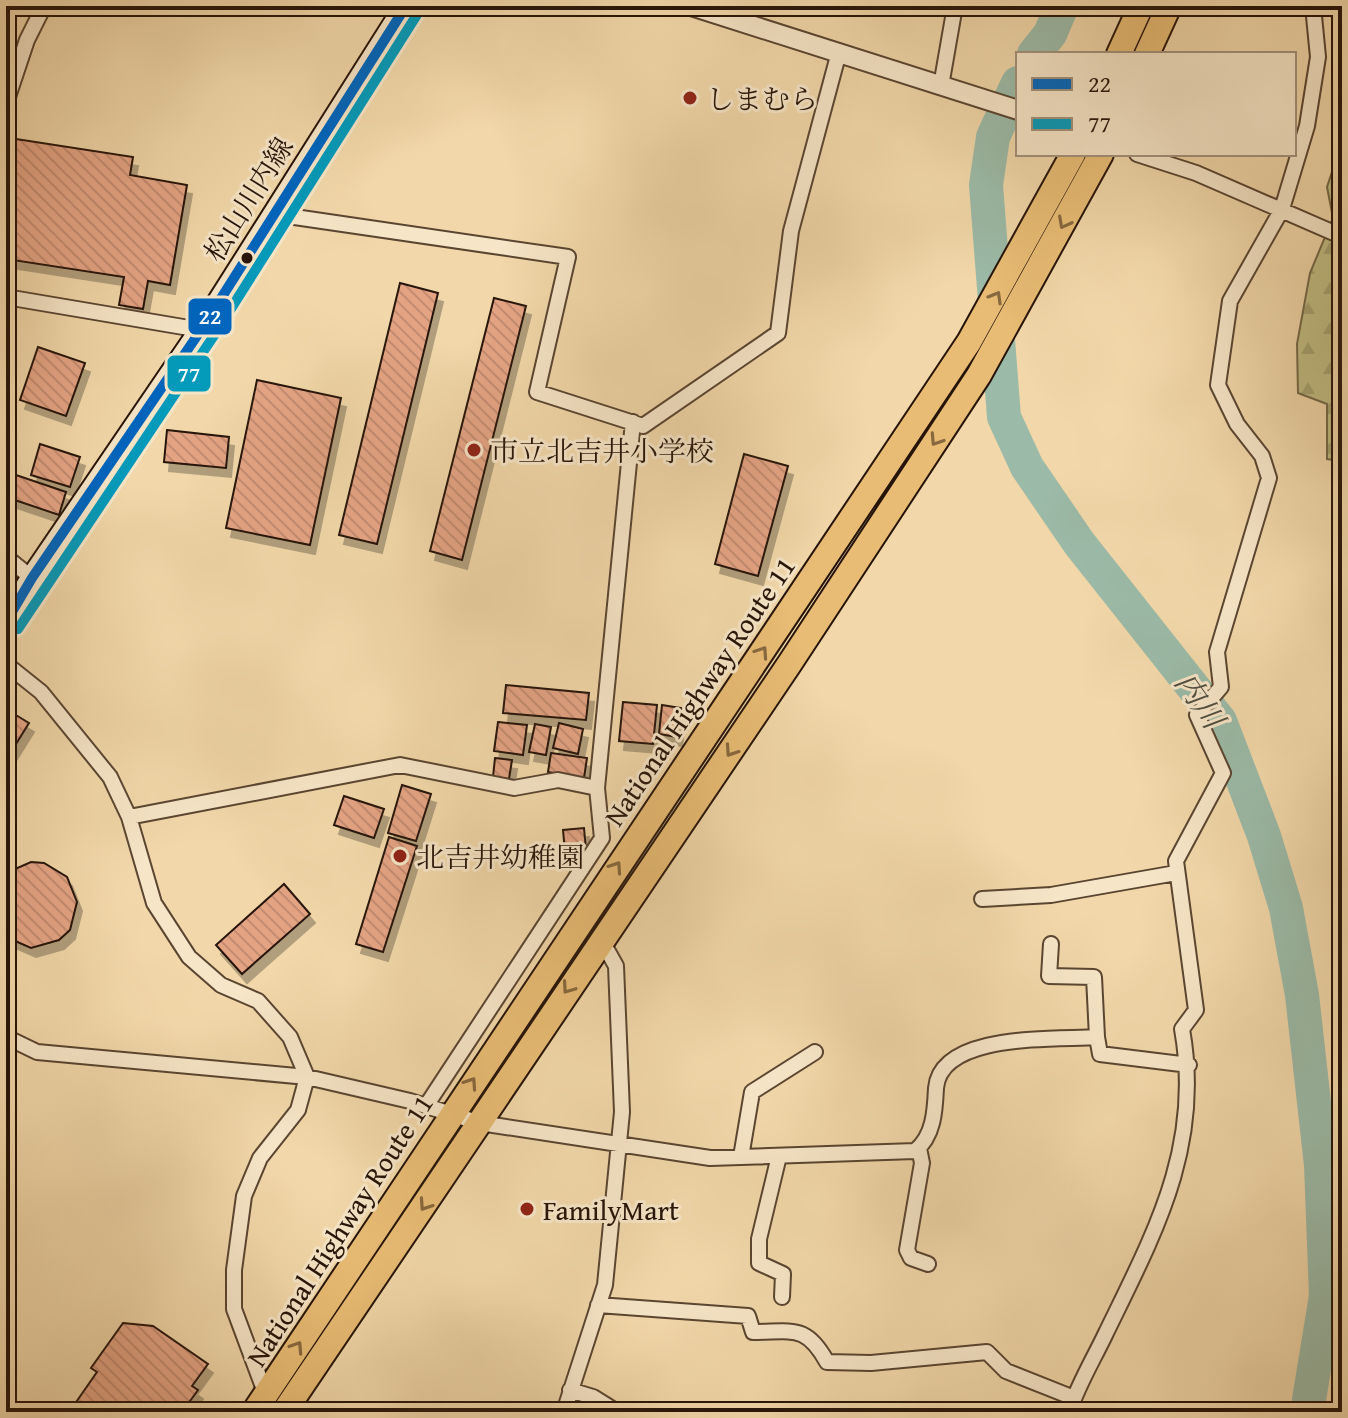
<svg xmlns="http://www.w3.org/2000/svg" width="1348" height="1418" font-family="'Gentium Book Plus','Noto Serif JP',serif">
  <style>
    .forest { fill: url(#forest-firs); stroke: #746846; stroke-width: 2 }
    .lines { fill: none; stroke-linecap: round; stroke-linejoin: round }
    .river { stroke: #9bbaa7; stroke-width: 34 }
    .building { fill: url(#building-back-hatch); stroke: #271409; stroke-width: 2; filter: url(#shadow) }
    .minor-casing { stroke: #5a4531; stroke-width: 18 }
    .tertiary-casing { stroke: #5a4531; stroke-width: 22 }
    .secondary-casing { stroke: #271409; stroke-width: 26 }
    .trunk-casing { stroke: #271409; stroke-width: 28 }
    .minor { stroke: #f6e5c7; stroke-width: 14 }
    .tertiary { stroke: #f6e5c7; stroke-width: 18 }
    .secondary { stroke: #f6e5c7; stroke-width: 22 }
    .trunk { stroke: #e8bc74; stroke-width: 24 }
    .bus-1-casing { stroke: #f6e5c7; stroke-width: 16 }
    .bus-2-casing { stroke: #f6e5c7; stroke-width: 16 }
    .bus-1 { stroke: #0065bd; stroke-width: 10 }
    .bus-2 { stroke: #049aba; stroke-width: 10 }
    .oneway { stroke: #88683e }
    .poi-dot { fill: #8f2418; stroke: #f6e5c7; stroke-width: 3 }
    .bus-dot { fill: #271409; stroke: #f6e5c7; stroke-width: 3 }
    .labels { text-anchor: middle; dominant-baseline: central; stroke-width: 6; stroke-linejoin: round; paint-order: stroke }
    .poi-label { font-size: 28px; fill: #271409; stroke: #f6e5c7; text-anchor: start }
    .street-label { font-size: 28px; fill: #271409; stroke: #f6e5c7 }
    .water-label { font-size: 30px; font-style: italic; fill: #504e40; stroke: #f6e5c7 }
    .line-badge { stroke: #f6e5c7; stroke-width: 3 }
    .badge-label { font-size: 22px; text-anchor: middle; font-weight: bold; fill: #fff }
  </style>
  <defs>
    <pattern id="forest-firs" width="22" height="20" patternUnits="userSpaceOnUse" patternTransform="scale(2)"><rect width="22" height="20" fill="#c1bc83"/><path d="M5 1l3.5 6h-7zM16 11l3.5 6h-7z" fill="#a6a170"/></pattern>
    <pattern id="building-back-hatch" width="6" height="6" patternUnits="userSpaceOnUse" patternTransform="scale(2)"><rect width="6" height="6" fill="#e4a484"/><path d="M-1 5l2 2M0 0l6 6M5-1l2 2" fill="none" stroke="#c48c71"/></pattern>
    <filter id="shadow"><feDropShadow dx="5" dy="9" stdDeviation="0" flood-color="#0004"/></filter>
  </defs>
  <rect width="100%" height="100%" fill="#f1d7a9"/>
  <filter id="stains"><feTurbulence type="fractalNoise" baseFrequency=".0025" numOctaves="4"/><feColorMatrix values="0 0 0 0 .2 0 0 0 0 .09 0 0 0 0 .02 0 0 0 .5 -.17"/></filter>
  <radialGradient id="worn" r=".72"><stop offset=".6" stop-color="#630" stop-opacity="0"/><stop offset="1" stop-color="#630" stop-opacity=".3"/></radialGradient>
  <path class="forest" d="M1342 159V461L1327 459V404L1298 393 1297 344 1310 273 1333 218 1327 187 1336 160Z"/>
  <g class="lines">
    <path class="river" d="M1034 54 1050 34 1062 6
      M1018 83 993 137 986 185 1004 417 1027 467 1079 543 1220 721 1264 836 1286 908 1302 995 1321 1165 1326 1296 1307 1412"/>
  </g>
  <path class="building" d="M16 139 133 157 130 175 187 185 170 285 148 281 143 309 119 305 124 277 6 259V160Z
    M400 283 438 293 377 544 339 535Z
    M494 298 526 306 462 560 430 551Z
    M38 347 85 363 66 416 20 400Z
    M257 380 341 398 310 545 226 528Z
    M167 430 229 437 226 468 164 462Z
    M40 444 80 457 70 487 31 475Z
    M744 454 788 466 758 576 715 564Z
    M13 474 66 492 59 515 6 497Z
    M506 685 589 693 586 720 503 713Z
    M623 702 657 705 653 744 619 741Z
    M662 705 681 708 677 737 659 734Z
    M6 709 29 723 6 760Z
    M498 722 527 725 523 755 494 751Z
    M559 723 583 729 578 754 553 748Z
    M535 724 551 727 546 755 529 752Z
    M551 753 587 758 584 778 548 772Z
    M495 758 512 760 509 779 493 777Z
    M402 785 431 794 416 841 388 833Z
    M344 796 384 809 374 838 334 825Z
    M584 828 586 850 565 852 563 830Z
    M389 837 417 846 383 952 356 944Z
    M31 862 44 863 67 877 77 902 70 930 59 940 31 948 6 937V873Z
    M284 884 310 914 242 974 216 945Z
    M123 1323 153 1326 208 1364 192 1386 198 1390 182 1412H78L72 1408 97 1372 91 1368Z"/>
  <g class="lines">
    <defs>
      <path id="minor" d="M941 86 955 6
        M6 103 27 40 44 6
        M1137 154 1196 173 1334 233
        M274 214 568 257 537 392 643 426 778 333 791 231 839 52
        M6 297 201 330
        M6 557 32 578
        M6 590 19 599
        M6 664 41 692 110 777 129 817 154 903 189 957 221 985 258 1001 290 1037 307 1077 298 1110 260 1158 244 1196 234 1270V1309L266 1395
        M129 817 400 765 514 788 558 780 597 788
        M982 899 1051 895 1176 873
        M1051 944 1049 976 1094 977 1097 1037
        M6 1037 37 1052 307 1077 410 1101 480 1123 710 1158 915 1151C934 1136 935 1110 936 1088 941 1032 1057 1040 1097 1037L1100 1054 1189 1065
        M426 1106 602 838 597 788 633 422
        M919 1148 922 1163 907 1250 911 1258 928 1264
        M779 1156 759 1239V1263L783 1274 782 1297
        M741 1157 752 1092 815 1052
        M598 1305 748 1316 753 1332C793 1332 806 1324 827 1362L871 1363 987 1352 1006 1371 1074 1398
        M570 1390 593 1397 617 1412
        M564 1412 605 1285 622 1112 616 966 602 941
        M1069 1412C1078 1385 1093 1360 1105 1335 1155 1232 1203 1146 1182 1029L1196 1010 1176 861 1223 773 1197 715 1221 687 1217 652 1269 478 1262 456 1237 424 1218 385 1230 301 1282 209 1307 126 1318 57 1313 6"/>
      <path id="tertiary" d="M691 6 1018 110"/>
      <path id="secondary" d="M6 622 32 578 201 330 406 6"/>
      <path id="trunk" d="M1119 54 1141 6
        M1147 54 1169 6
        M254 1412 969 342 1073 154
        M284 1412 790 663 979 375 1101 154"/>
    </defs>
    <use href="#minor" class="minor-casing"/>
    <use href="#tertiary" class="tertiary-casing"/>
    <use href="#secondary" class="secondary-casing"/>
    <use href="#trunk" class="trunk-casing"/>
    <use href="#minor" class="minor"/>
    <use href="#tertiary" class="tertiary"/>
    <use href="#secondary" class="secondary"/>
    <use href="#trunk" class="trunk"/>
    <defs>
      <path id="bus-1" d="M6 622 32 578 201 330 406 6"/>
      <path id="bus-2" d="M18 629 213 337 418 13"/>
    </defs>
    <use href="#bus-1" class="bus-1-casing"/>
    <use href="#bus-2" class="bus-2-casing"/>
    <use href="#bus-1" class="bus-1"/>
    <use href="#bus-2" class="bus-2"/>
  </g>
  <defs><path id="oneway-chevron" d="M-2-3.5L2.5 0L-2 3.5" fill="none" stroke-width="1.6" stroke-linecap="round" stroke-linejoin="round" transform="scale(2)"/></defs>
  <g class="oneway">
    <use href="#oneway-chevron" transform="translate(1064 223) rotate(118)"/>
    <use href="#oneway-chevron" transform="translate(996 297) rotate(-60)"/>
    <use href="#oneway-chevron" transform="translate(936 440) rotate(123)"/>
    <use href="#oneway-chevron" transform="translate(762 652) rotate(-56)"/>
    <use href="#oneway-chevron" transform="translate(731 751) rotate(124)"/>
    <use href="#oneway-chevron" transform="translate(616 867) rotate(-56)"/>
    <use href="#oneway-chevron" transform="translate(568 988) rotate(125)"/>
    <use href="#oneway-chevron" transform="translate(471 1083) rotate(-56)"/>
    <use href="#oneway-chevron" transform="translate(425 1205) rotate(124)"/>
    <use href="#oneway-chevron" transform="translate(297 1347) rotate(-57)"/>
  </g>
  <g class="poi-dot">
    <circle cx="690" cy="98" r="8"/>
    <circle cx="474" cy="450" r="8"/>
    <circle cx="400" cy="856" r="8"/>
    <circle cx="527" cy="1209" r="8"/>
  </g>
  <circle class="bus-dot" cx="247" cy="258" r="7"/>
  <g class="labels">
    <g class="poi-label">
      <text x="706" y="98">しまむら</text>
      <text x="490" y="450">市立北吉井小学校</text>
      <text x="416" y="856">北吉井幼稚園</text>
      <text x="543" y="1209">FamilyMart</text>
    </g>
    <g class="street-label">
      <text transform="translate(248 199) rotate(-58)">松山川内線</text>
      <text transform="translate(699 691) rotate(-56)">National Highway Route 11</text>
      <text transform="translate(339 1230) rotate(-57)">National Highway Route 11</text>
    </g>
    <g class="water-label">
      <text transform="translate(1200 700) rotate(55)">内川</text>
    </g>
  </g>
  <g class="line-badge">
    <rect x="187" y="297" width="46" height="39" rx="8" fill="#0065bd"/>
    <rect x="166" y="354" width="46" height="39" rx="8" fill="#049aba"/>
  </g>
  <g class="badge-label">
    <text x="210" y="324">22</text>
    <text x="189" y="381">77</text>
  </g>
  <rect width="1348" height="1418" fill="none" stroke="#f1d7a9" stroke-width="32"/>
  <rect x="8" y="8" width="1332" height="1402" fill="none" stroke="#271409" stroke-width="4"/>
  <rect x="16" y="16" width="1316" height="1386" fill="none" stroke="#271409" stroke-width="2"/>
  <rect x="1016" y="52" width="280" height="104" fill="#f6e5c7" stroke="#a3917b" stroke-width="2"/>
  <rect x="1032" y="78" width="40" height="12" fill="#0065bd" stroke="#a3917b" stroke-width="2"/>
  <text x="1088" y="92" font-size="24" fill="#271409">22</text>
  <rect x="1032" y="118" width="40" height="12" fill="#049aba" stroke="#a3917b" stroke-width="2"/>
  <text x="1088" y="132" font-size="24" fill="#271409">77</text>
  <rect width="100%" height="100%" filter="url(#stains)"/>
  <rect width="100%" height="100%" fill="url(#worn)"/>
</svg>
